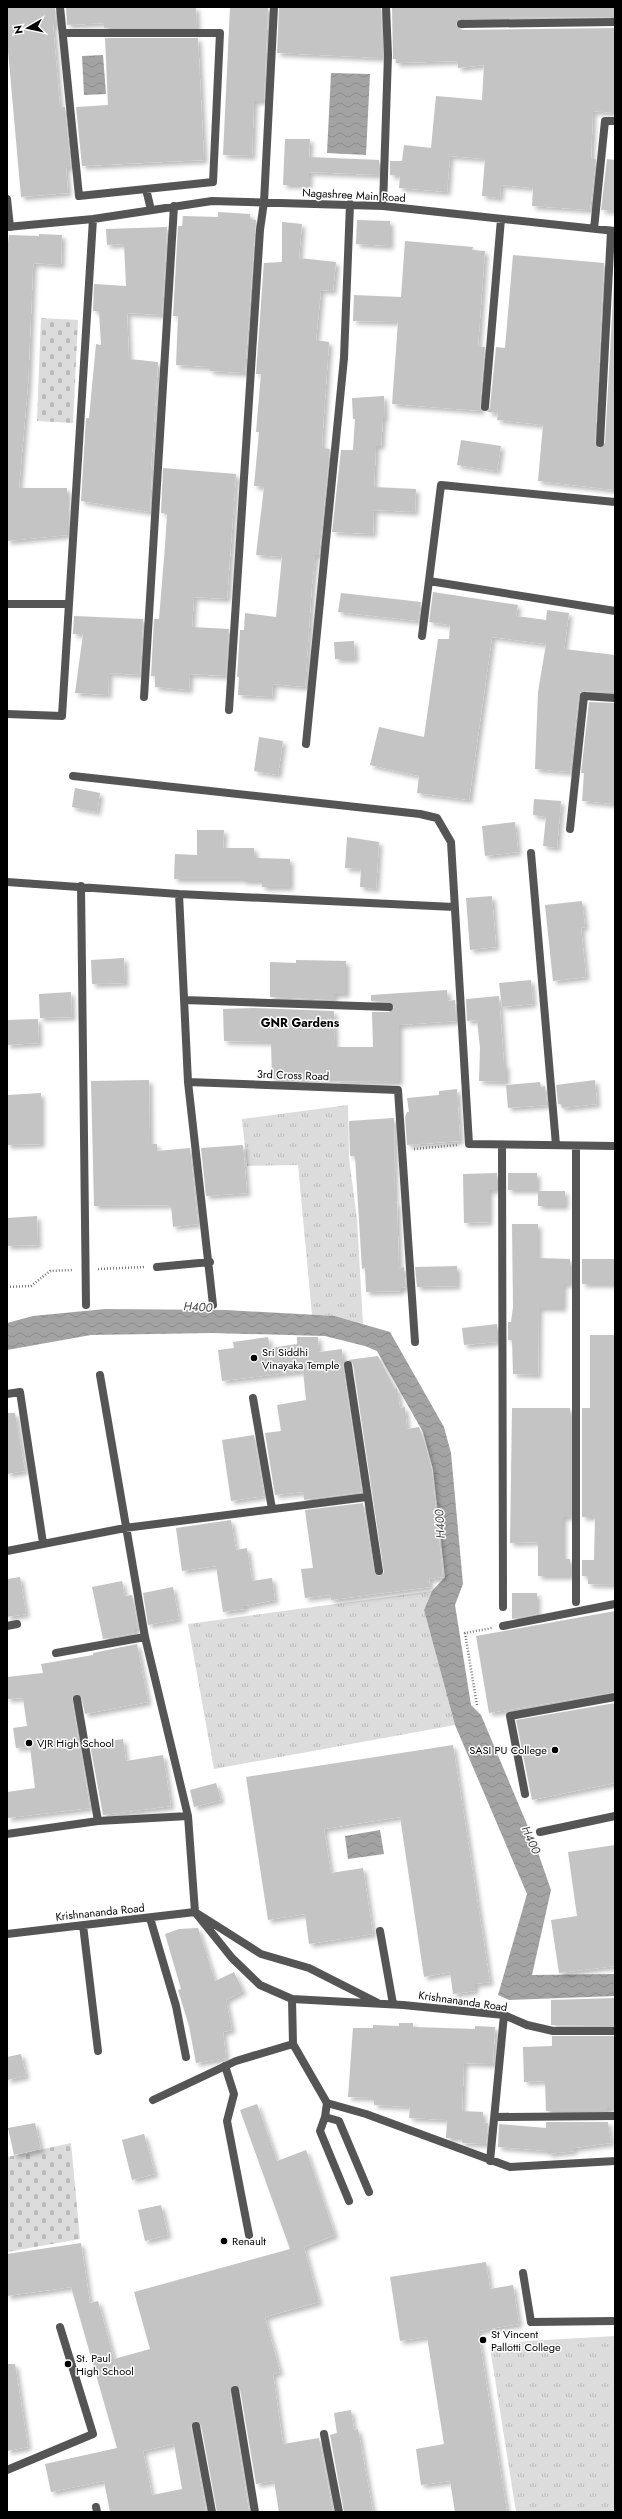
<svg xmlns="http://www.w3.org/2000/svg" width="622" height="2519" font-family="Jost,sans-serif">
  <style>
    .grass { fill: url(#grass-tufts) }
    .cemetery { fill: url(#cemetery-stones) }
    .water { fill: url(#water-waves) }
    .building { fill: #c4c4c4; fill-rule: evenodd; filter: url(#shadow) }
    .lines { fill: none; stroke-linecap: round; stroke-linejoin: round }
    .path { stroke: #777; stroke-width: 2.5; stroke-dasharray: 1 2; stroke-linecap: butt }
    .service { stroke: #555; stroke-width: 8 }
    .minor { stroke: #555; stroke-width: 8 }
    .poi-dot { fill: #000; stroke: #fff; stroke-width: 1.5 }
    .labels { text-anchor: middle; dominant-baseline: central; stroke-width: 3; stroke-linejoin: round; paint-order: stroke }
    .street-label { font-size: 11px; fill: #000; stroke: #fff }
    .poi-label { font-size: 11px; fill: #000; stroke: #fff; text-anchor: start }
    .neighbourhood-label { font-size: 12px; font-weight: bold; fill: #000; stroke: #fff }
    .water-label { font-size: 12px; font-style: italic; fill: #444; stroke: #fff }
  </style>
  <defs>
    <pattern id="grass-tufts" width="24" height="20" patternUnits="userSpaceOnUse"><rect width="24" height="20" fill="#dcdcdc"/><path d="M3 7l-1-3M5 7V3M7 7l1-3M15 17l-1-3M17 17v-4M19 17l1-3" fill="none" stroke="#bbb"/></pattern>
    <pattern id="cemetery-stones" width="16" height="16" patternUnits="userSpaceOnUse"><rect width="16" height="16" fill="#dcdcdc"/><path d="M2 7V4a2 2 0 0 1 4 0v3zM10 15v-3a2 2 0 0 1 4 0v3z" fill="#bbb"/></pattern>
    <pattern id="water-waves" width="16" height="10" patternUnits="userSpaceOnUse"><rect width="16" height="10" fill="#a3a3a3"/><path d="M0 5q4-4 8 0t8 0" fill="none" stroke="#8b8b8b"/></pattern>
    <filter id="shadow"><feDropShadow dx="3.5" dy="3.5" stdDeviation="2" flood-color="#0004"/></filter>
  </defs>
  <rect width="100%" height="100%" fill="#fff"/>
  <path class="grass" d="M348 1105 349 1158 357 1219 363 1324 335 1316 312 1315 298 1165 247 1166 242 1119Z
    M432 1591 424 1610 455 1725 214 1769 188 1624Z
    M615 2336V2512H516L490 2347 527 2341Z"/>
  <path class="cemetery" d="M41 318 78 320 73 423 37 421Z
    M71 2143 80 2239 7 2252V2157Z"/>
  <path class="water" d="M103 55 106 94 84 95 82 56Z
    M331 73 370 74 366 155 327 153Z
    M105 1309 226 1310 335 1316 390 1332 444 1427 451 1453 463 1584 455 1605 471 1705 481 1715 534 1841 551 1890 532 1975 615 1974V1996L509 2000 498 1995 527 1894 455 1725 424 1610 432 1591 445 1577 433 1469 423 1432 377 1351 365 1346 325 1336 212 1333 91 1335 7 1350V1323L33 1316Z
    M380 1830 384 1854 348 1859 345 1836Z"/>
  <path class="building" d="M7 7H55L56 25H53L60 107H65L71 167H66L68 193 21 197 7 39Z
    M66 7H196L197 28H104V23L67 25Z
    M230 7H268L264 101H254L252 156 223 155Z
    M279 7H381L382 58 277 53Z
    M392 7H615V17L461 18 456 24 461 30 615 28V113L593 111 591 159H596L590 210 532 206 533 188 501 185 500 198 482 196 485 159 450 156 447 192 399 188 400 176 390 175V161H402L404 145 431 148 436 96 482 100 484 65 458 68V61L396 63V59H393Z
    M105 38H198L204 160 82 166 76 107 108 105Z
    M285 139H310L309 157 379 160V175L309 172V185H283Z
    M607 159 615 160V211L601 210Z
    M218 212 250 214V219L256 220 245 373 210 371V367L176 365 178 316H173L178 226H182L183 216 218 217Z
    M357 220 390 221V246L356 244Z
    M282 222 302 224 299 258 336 262 333 291 321 290 316 340 329 342 322 443 323 448 330 449 319 555H315V558L312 584 305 687 273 684 272 697 238 695 239 677H237L240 630H244L245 613 276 617 282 557 256 555 264 487 254 486 259 432H256L261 374H256L264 261V263L282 262Z
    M167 227 162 315 127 313 129 359 158 362 151 468H152L150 512 81 501 86 418H89L96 344 101 345 99 311H93L94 284 126 286 124 244 107 245 106 229Z
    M39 234 62 235 61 265 34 263 33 268 28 384 19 488H67V535L7 541V249L9 235 39 236Z
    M405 241 473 247 472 250 485 251 478 346 485 347 480 407 482 411 392 404 398 322 353 321 354 295 401 297Z
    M513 255 604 263 595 443 599 448 605 443 615 263V490L538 481 543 425 497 420 498 413 487 412 490 407 496 347 505 348Z
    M384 396 385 418H383L381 446H376L374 487 416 489 415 512 374 510 373 534 332 532 341 450H353L355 419H353L352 398Z
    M461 440 501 446 497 471 457 465Z
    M163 468 236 474 227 599 194 597 192 627 229 629 226 676 190 674 189 690 155 687V676H151L154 619H159L165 546 167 514 161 513Z
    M433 592 518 605 516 616 546 620 547 610 569 613 564 649 615 655V692L584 691 579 693 570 772 535 769 538 692 546 644 492 637 469 800 417 793 419 776 370 765 379 727 424 737 438 639H449L450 625 429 622Z
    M341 593 421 602 418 621 338 612Z
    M74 616 143 619 140 675 109 673 108 695 75 693 83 634H73Z
    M354 641 355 659H335L334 642Z
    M589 702 615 703V804L582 801 584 773H581Z
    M259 737 283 741 278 775 254 771Z
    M75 788 100 793 97 812 72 807Z
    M534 799 561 801 557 848 543 846 546 817 533 815Z
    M515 822 518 852 485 856 482 826Z
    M197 830H224L223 848H254L255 858 290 859V887H262V881H243V879H174L175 854 197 855Z
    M347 837 379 842 376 889 360 887 361 869 345 868Z
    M492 896 496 947 470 950 466 898Z
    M582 901 585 927 581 928 586 977 553 981 545 905Z
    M124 958 125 983 92 984 91 960Z
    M296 960 346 961V994H334V1000L270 997V962L296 963Z
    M531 980 533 1004 502 1007 499 983Z
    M447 990 448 1001 455 1000 456 1021 399 1025V1082L336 1081V1079H272L271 1042 224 1041 223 1009 253 1008 334 1011 335 1047H373L372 1012H389L394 1007 390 1002 371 1001V995Z
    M71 992 72 1017 40 1018 39 994Z
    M499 996 504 1065H506V1082L479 1081 480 1048 477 1020 467 1021 466 999Z
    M38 1019 39 1043 7 1045V1020Z
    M149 1080 150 1144H157V1151L190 1148 198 1224 173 1227 171 1205 94 1206 91 1081Z
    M595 1080 597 1104 562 1108 561 1104H558L556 1085Z
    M540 1082 541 1087 545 1086 547 1105 508 1108 506 1085Z
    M457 1089 460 1141 407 1145 405 1117 407 1112H409L407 1098 439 1095V1091Z
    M41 1093V1144L7 1145V1095Z
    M394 1118 395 1203 397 1202 399 1268 404 1267 406 1287 401 1288V1291L366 1292 365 1268 362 1269 355 1156H350L349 1121Z
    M243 1145 247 1193 206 1196 201 1148Z
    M497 1173V1190H489V1222L464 1223 463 1174Z
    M508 1173H537V1190H508Z
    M538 1191H565V1206H538Z
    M37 1216 38 1245 7 1246V1218Z
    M512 1224H538V1258L570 1259V1284H563V1308H539L538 1375 513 1374 512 1340H508V1322H511L513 1307Z
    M582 1259H615V1284H582Z
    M457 1266V1286L417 1287 415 1267Z
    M497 1324V1342L464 1345 462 1328Z
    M590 1335H615V1585L588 1584V1576H582V1560H594L595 1517H582V1408H590Z
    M268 1337 270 1348 297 1344V1337H318L319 1352 342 1349 343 1360H346L343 1366 362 1492 304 1500 303 1492 275 1495 265 1433 281 1431 277 1405 306 1400 303 1371 222 1381 218 1350 234 1348 233 1342Z
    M378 1356 395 1389 397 1388 400 1408 405 1407 407 1429 419 1427 424 1440 432 1470 443 1577 429 1579 430 1587 331 1600 330 1595 305 1598 301 1569 313 1568 305 1510 363 1503 374 1572 379 1576 384 1573 353 1364 348 1360Z
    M512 1408H570V1517H563V1559H570V1576H538V1542L510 1543Z
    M7 1413H15L25 1471 7 1474Z
    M254 1435 264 1496 231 1501 222 1440Z
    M231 1520 236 1550 247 1548 252 1581 272 1578 275 1600 244 1606V1609L223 1612 216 1566 182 1571 176 1528Z
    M20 1577 26 1614 7 1617V1579Z
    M122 1581 125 1596 132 1595 138 1627 135 1628V1633L103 1639 92 1587Z
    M173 1587 179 1619 148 1625 143 1593Z
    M512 1593H537V1614L512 1619Z
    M615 1611V1692L489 1713 476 1636Z
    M137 1644 148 1702 85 1714 81 1696 76 1694 72 1697 90 1808 8 1818 7 1792 35 1788 30 1747 16 1748 13 1728 27 1726 23 1698 7 1699V1677L43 1673 41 1664 93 1655V1653Z
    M615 1703V1783L532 1800 516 1720Z
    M123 1739 126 1761 163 1755 171 1806 103 1815 90 1744Z
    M453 1745 490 1982 475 1984V1991L453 1994 450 1972 424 1977 400 1817 324 1829 331 1873 363 1868 373 1934 309 1944 305 1914 268 1920 246 1777Z
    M216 1783 221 1800 194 1807 190 1790Z
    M615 1845V1966L559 1973 551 1920 577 1916 568 1852Z
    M198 1928 215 1981 234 1972 243 1991 226 2000 232 2030 223 2032 226 2058 196 2063 189 2026 178 1990 181 1989 165 1934 179 1929Z
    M615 1998V2026L551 2025V2000Z
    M399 2023H413V2027L475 2029V2026L495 2027 493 2064 464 2063 462 2111 483 2112V2122L488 2123 486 2144 462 2143 461 2138H446L447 2120 409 2118 410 2107 374 2105V2098L348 2097 353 2028H373V2025L399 2026Z
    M552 2036H615V2108H607V2111H546L545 2081 524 2082 523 2047 552 2046Z
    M21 2054 26 2076 7 2080V2057Z
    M257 2104 277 2161 306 2150 335 2235 304 2247 319 2302 265 2317 280 2372 273 2374 283 2444 319 2438 333 2512H279L274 2481 256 2484 240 2389 234 2385 230 2391 249 2512H217L201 2425 197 2421 192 2422 191 2427 206 2512H110L104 2481 51 2492 45 2464 117 2448 71 2287 7 2296V2254L81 2243 90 2303 98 2301 114 2359 150 2349 134 2292 290 2249 240 2110ZM174 2444 182 2489 152 2495 143 2451Z
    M546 2122H608L611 2143 574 2148V2151L548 2154V2151L498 2147 499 2124 546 2128Z
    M35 2123 41 2149 14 2155 8 2128Z
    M144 2134 155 2174 132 2180 122 2140Z
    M161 2205 168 2235 145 2241 138 2210Z
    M486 2262 490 2289 513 2285 519 2324 478 2331 507 2512H455L450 2481 421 2485 416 2449 444 2444 427 2337 400 2341 390 2277Z
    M7 2364H15L28 2447 7 2451Z
    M351 2410 354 2430 358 2429 373 2512H344L330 2435 337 2433 334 2413Z"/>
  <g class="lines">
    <path class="path" d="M414 1149 457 1145
      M98 1269 145 1267
      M7 1287 31 1286 50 1271 73 1270
      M477 1705 465 1633 492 1628"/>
    <path class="service" d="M7 199 10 227
      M525 1794 510 1716 615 1697
      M225 2066 234 2094 227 2121 249 2235
      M327 2103 325 2117 339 2121 369 2192
      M325 2117 320 2131 349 2201
      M523 2273 531 2322 615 2321
      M7 2470 93 2434 60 2327"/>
    <path class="minor" d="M60 7 79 196 146 189
      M461 24 615 22
      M63 33H220L213 182 146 189 151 210
      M383 206 388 55 386 7
      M7 227 93 219 212 201 383 206 615 231
      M594 229 605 121H615
      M485 407 501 219
      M600 443 611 231
      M429 581 615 611
      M7 604H69
      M422 636 441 485 615 502
      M144 697 174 206
      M229 710 260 230 264 202 274 7
      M7 714 62 716 93 219
      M306 744 344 358 350 204
      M73 776 420 814 437 818 451 842 469 1144 615 1146
      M570 829 584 696 615 698
      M531 853 556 1145
      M7 882 179 894 454 907
      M81 886 86 1305
      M179 894 188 1082 213 1305
      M184 1000 389 1007
      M188 1082 398 1090 415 1342
      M502 1145 503 1607
      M576 1146V1602
      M157 1267 210 1262
      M348 1365 379 1571
      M100 1375 145 1637 188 1816 195 1912 261 1954 309 1968 378 2003
      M7 1394 20 1392 43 1543
      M253 1398 272 1509
      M7 1551 125 1528 367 1497
      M7 1626 17 1624
      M503 1626 615 1604
      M56 1653 145 1637
      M77 1699 98 1821
      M540 1832 615 1816
      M7 1834 98 1821 188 1816
      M150 1918 176 2006 186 2057
      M83 1925 98 2051
      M380 1931 393 2004
      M7 1934 195 1912 232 1958 260 1985 292 1999 403 2005 504 2015 527 2025 553 2031H615
      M292 1999 293 2044 327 2103 366 2114 510 2167 615 2161
      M153 2100 236 2061 293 2044
      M495 2117 615 2116
      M490 2161 504 2015
      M235 2390 255 2512
      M196 2426 212 2512
      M324 2434 339 2512
      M96 2507 97 2512"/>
  </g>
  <g class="poi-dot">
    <circle cx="254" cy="1358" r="4"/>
    <circle cx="29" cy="1743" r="4"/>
    <circle cx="555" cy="1750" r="4"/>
    <circle cx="224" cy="2241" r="4"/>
    <circle cx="483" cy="2340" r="4"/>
    <circle cx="68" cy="2364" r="4"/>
  </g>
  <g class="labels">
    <g class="street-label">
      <text transform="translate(354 195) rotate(3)">Nagashree Main Road</text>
      <text transform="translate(293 1075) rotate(2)">3rd Cross Road</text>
      <text transform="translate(100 1912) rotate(-6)">Krishnananda Road</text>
      <text transform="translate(463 2001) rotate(8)">Krishnananda Road</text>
    </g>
    <g class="poi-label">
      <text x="262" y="1352">Sri Siddhi<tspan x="262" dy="13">Vinayaka Temple</tspan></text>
      <text x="37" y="1743">VJR High School</text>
      <text x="547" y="1750" text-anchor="end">SASI PU College</text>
      <text x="232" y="2241">Renault</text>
      <text x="491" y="2334">St Vincent<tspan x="491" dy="13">Pallotti College</tspan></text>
      <text x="76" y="2358">St. Paul<tspan x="76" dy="13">High School</tspan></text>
    </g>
    <g class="neighbourhood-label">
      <text x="300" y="1023">GNR Gardens</text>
    </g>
    <g class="water-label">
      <text transform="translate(198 1307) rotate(3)">H400</text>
      <text transform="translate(440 1524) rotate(-93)">H400</text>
      <text transform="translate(531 1840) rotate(66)">H400</text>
    </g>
  </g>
  <rect width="622" height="2519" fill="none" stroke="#000000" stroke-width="16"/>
  <g transform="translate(28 28) rotate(261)" stroke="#ffffff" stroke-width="3" paint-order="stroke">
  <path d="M0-3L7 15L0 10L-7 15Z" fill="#000000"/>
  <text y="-6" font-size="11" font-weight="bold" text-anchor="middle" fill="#000000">N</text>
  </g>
</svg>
